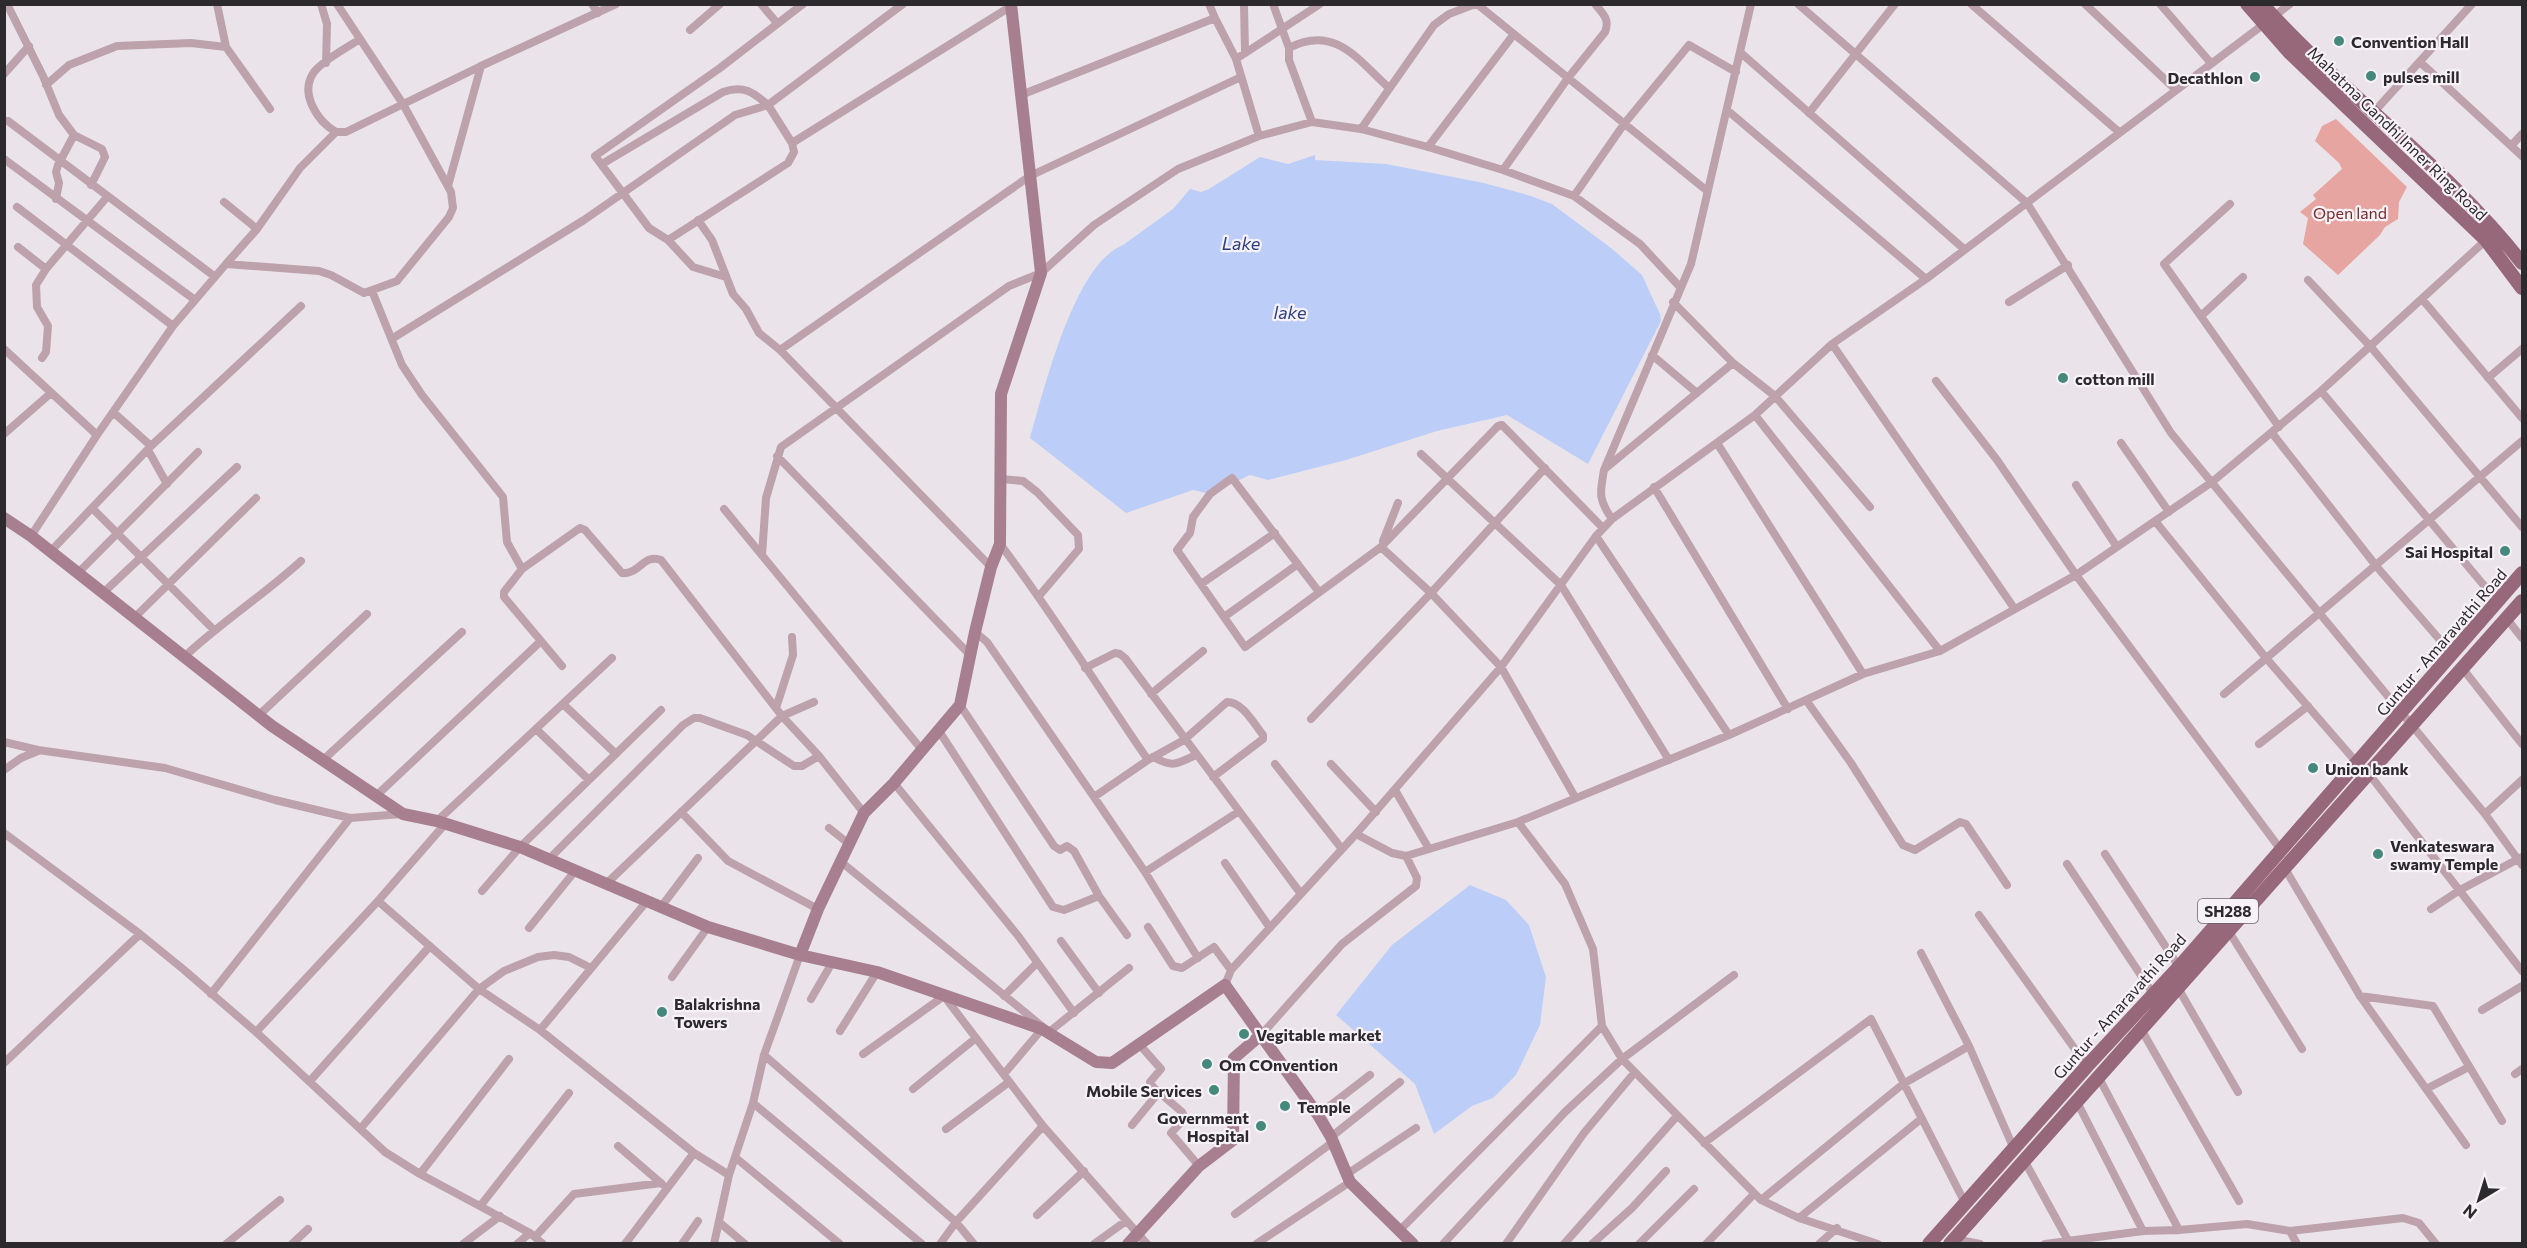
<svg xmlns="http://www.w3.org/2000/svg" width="2527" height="1248" font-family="Commissioner,sans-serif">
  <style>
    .forest { fill: #e6a5a0 }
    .water { fill: #bccef8 }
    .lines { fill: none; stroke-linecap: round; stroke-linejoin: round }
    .street { stroke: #bda1ab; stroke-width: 8 }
    .secondary { stroke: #a77f8e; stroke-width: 12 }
    .primary { stroke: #97677a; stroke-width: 14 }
    .poi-dot { fill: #45897d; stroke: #f7f1f8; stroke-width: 2 }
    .labels { text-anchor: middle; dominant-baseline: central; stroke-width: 4.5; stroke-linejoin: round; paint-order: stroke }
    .shield { fill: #f7f1f8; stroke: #6a666a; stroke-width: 1.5 }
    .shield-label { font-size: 15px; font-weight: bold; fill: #2d2a2d }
    .poi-label { font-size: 16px; font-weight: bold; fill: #2d2a2d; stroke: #f7f1f8; text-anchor: start }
    .street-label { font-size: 16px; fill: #2d2a2d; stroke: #f7f1f8 }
    .park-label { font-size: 16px; fill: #762929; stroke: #f7f1f8 }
    .water-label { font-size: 18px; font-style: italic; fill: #2c407f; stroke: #f7f1f8 }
  </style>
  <rect width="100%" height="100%" fill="#eae4ea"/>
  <path class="forest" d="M2336 119 2407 187 2399 202 2398 219 2385 227 2380 235 2338 275 2303 244 2308 218 2300 212 2316 199 2313 195 2342 169 2339 163 2315 141 2322 126Z"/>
  <path class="water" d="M1315 155V160L1386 164 1484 183 1531 196 1552 204 1611 248 1642 275 1660 314 1661 321 1588 464 1507 415 1437 431 1346 460 1268 480 1250 475 1210 494 1193 490 1126 513 1030 438C1044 390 1074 264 1123 245L1173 209 1190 189 1201 192 1209 189 1260 157 1288 164Z
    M1470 885 1506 900 1529 925 1546 977 1540 1025 1516 1075 1493 1098 1472 1106 1434 1134 1415 1084 1336 1015 1392 945Z"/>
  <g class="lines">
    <path class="street" d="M7 4 43 76 59 115 74 135 58 165 56 172 59 183 56 199
      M217 4 226 47 270 109
      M321 4 327 24 326 63
      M592 4 598 13
      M761 4 777 23
      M1209 4 1215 18
      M1244 4 1245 53
      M1273 4 1289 48
      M1477 4 1706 190
      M1798 4 2027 203 2171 433 2485 814 2522 865
      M1971 4 2119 132
      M2085 4 2175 89
      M2160 4 2210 62
      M2273 17 2290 4
      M690 30 720 4
      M360 39C348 47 323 60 314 72 299 93 317 121 336 132H346L481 66 616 4
      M1741 53 1964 249
      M1236 59 1259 136
      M2420 62 2522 156
      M4 74 29 46
      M46 85 69 65 117 46 191 43 226 47
      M1021 95 1215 18 1236 59 1320 4
      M1727 110 1926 279
      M1809 113 1895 4
      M2373 113 2472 4
      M8 121 214 276
      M1312 122 1289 60V48C1335 24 1358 60 1389 88
      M1361 129 1434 25 1449 14 1475 4
      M74 135 102 149 105 157 91 185
      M792 143 1013 5
      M2511 146 2522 134
      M1428 147 1514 34
      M4 159 195 300
      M1503 170 1568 78 1605 32C1610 19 1603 14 1595 4
      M448 186 481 66
      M1574 196 1624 124 1689 45 1736 72
      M224 202 257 229 226 264
      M2230 204 2164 264 2279 427
      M17 207 173 326
      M698 220 712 240 733 294 746 309 759 333 780 350
      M257 229 300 168 336 132
      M668 240 788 163 794 152 792 143 768 105 903 4
      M18 247 46 269 107 197
      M726 277 693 267 668 240 649 228 595 156 720 68 803 4
      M2308 280 2370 346 2522 527
      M372 291 402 365 422 395 503 497 507 542 522 569
      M2422 299 2522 418
      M1673 302 1733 363 1775 396 1870 507
      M2009 302 2068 265
      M2201 316 2243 277
      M393 338 584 220 735 115 768 105C753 92 744 85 723 92L602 164
      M1832 344 2014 608
      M4 349 97 435
      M1652 355 1697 393
      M42 358 46 352 48 326 37 307 36 285 46 269
      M2488 378 2522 349
      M1936 381 1997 460 2076 575 2281 850
      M2321 391 2497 601
      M113 412 151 446
      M1755 415 1940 651
      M2272 433 2377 567 2452 654
      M4 434 51 393
      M1717 443 1863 674
      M2121 443 2169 512
      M148 450 167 484
      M1421 454 1561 585 1669 760
      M777 456 971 656
      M1606 468 1733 363
      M1001 479 1023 481 1037 492 1078 535 1079 549 1039 596
      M2076 485 2117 547
      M1654 487 1788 709
      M92 508 214 630
      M724 509 922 750
      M1612 519C1598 499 1600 493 1604 470L1691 264 1751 4
      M2155 521 2266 658 2358 764
      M31 536 97 435 173 326 226 264 319 271 331 275 364 293 397 281 449 217 453 208 451 192 403 104 337 4
      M1596 536 1729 735
      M1383 541 1398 503
      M1381 547 1431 593 1545 468
      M50 552 151 446 301 306
      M762 555 766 498 781 447 1009 286 1041 273 1094 225 1178 169 1259 136 1312 122 1361 129 1428 147 1503 170 1574 196 1640 244 1680 287
      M991 567 780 350 1030 176 1241 77
      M78 573 198 452
      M1201 584 1275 533
      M1319 592 1232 478 1210 494 1193 517 1190 533 1177 550 1245 647 1381 547 1498 426 1502 425 1603 528
      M103 593 237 467
      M1224 617 1298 564
      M134 618 256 498
      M2507 619 2522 638
      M975 632 987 642 1094 797 1148 760C1098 688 1053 613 1000 544
      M184 657C221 622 264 595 301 561
      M562 666 504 597V592L522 569 580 528 585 530 622 573C639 575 644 553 661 560L782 716 819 756 864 813
      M1085 668 1115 653 1120 654 1125 658 1301 894
      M2463 669 2522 744
      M1151 694 1203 651
      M2224 694 2522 441
      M1806 700 1851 763 1903 845 1915 850 1960 822 1966 824 2007 885
      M563 704 616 754
      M960 705 1054 846 1060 850 1067 846 1074 851 1099 896 1127 935
      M776 708 793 655 792 637
      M259 715 367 614
      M1311 719 1431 593 1501 667 1575 797
      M536 729 589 780
      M939 731 1053 907 1064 910 1099 896
      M4 742 38 750 165 768 275 800 350 818 402 814
      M2259 744 2308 706
      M1153 757C1174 768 1176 764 1196 755
      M323 760 462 632
      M1148 760 1184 740 1227 702C1243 702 1254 724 1263 735V739L1213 777
      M1275 764 1342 849
      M1331 764 1376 812
      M4 770 21 758 38 751
      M2369 774 2522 971
      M894 783 1019 937 1074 1013
      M1395 790 1429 849
      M377 795 541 641
      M1094 797 1145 872 1198 958
      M681 812 728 861 818 909
      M2485 814 2522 780
      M437 821 612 658
      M1518 822 1565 884 1593 949 1602 1026 1622 1059 1761 1200 1799 1218 1878 1244
      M829 828 849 844
      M4 833 140 934 183 969 256 1032 385 1152 420 1174 530 1233 543 1244
      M1356 834 1392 853 1406 856 1518 822 1729 735 1863 674 1940 651 2076 575 2212 482 2321 391 2486 240
      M2105 854 2179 967
      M550 858 683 725 694 718H700L747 735 794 766H802L819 756
      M840 861 1049 1032 1129 968
      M1225 863 1270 928
      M2067 864 2154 995
      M2284 867 2360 996 2466 1145
      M1145 872 1238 812
      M606 884 782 716 814 702
      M482 891 520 847 661 710
      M378 901 479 989 540 1030 694 1153 729 1175
      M661 907 698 858
      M2431 909 2460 890 2522 857
      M1979 915 2087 1066
      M1148 927 1173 966 1182 968 1214 947 1231 970
      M529 928 575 871
      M2228 930 2302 1049
      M1061 941 1099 993
      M1921 953 1969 1046 2014 1149
      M672 977 708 927
      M1225 985 1231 970 1356 834 1501 667 1596 536 1612 519 1755 415 1832 344 1926 279 2264 24
      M2178 988 2238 1092
      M211 994 350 818
      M1004 996 1037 963
      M2360 996 2433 1006 2502 1121
      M811 999 833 961
      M2482 1010 2522 986
      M2141 1029 2239 1201
      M540 1030 647 901
      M840 1031 877 972
      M256 1032 378 901 445 824
      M1262 1034 1342 944 1416 886 1417 878 1406 856
      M1139 1044 1161 1069 1150 1082 1153 1087 1182 1112 1185 1118 1171 1133 1199 1166
      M863 1054 944 996 1043 1126 1147 1244
      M764 1055 956 1222 974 1244
      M4 1063 140 934
      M1004 1074 1042 1029
      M2515 1074 2522 1069
      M2098 1076 2179 1230
      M310 1081 430 946
      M913 1089 976 1038
      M2426 1089 2469 1067
      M2076 1100 2143 1231
      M753 1103 922 1244
      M1318 1115 1370 1075
      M1132 1125 1159 1092
      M361 1128 479 989 504 971 538 957 554 955 569 957 591 968
      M946 1129 1009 1082
      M1331 1137 1400 1082
      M1704 1143 1871 1019 1965 1203
      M618 1146 662 1184
      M736 1158 840 1244
      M2024 1160 2070 1244
      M420 1174 509 1059
      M1347 1174 1416 1128
      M1761 1200 1903 1084 1969 1046
      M481 1205 569 1093
      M1235 1214 1333 1142
      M1037 1215 1084 1171
      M1799 1218 1921 1119
      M719 1222 745 1244
      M1399 1231 1602 1026
      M2290 1231 2403 1218 2419 1223 2436 1244
      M535 1237 574 1194 661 1183
      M1955 1239 1980 1244
      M226 1244 280 1200
      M292 1244 308 1229
      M463 1244 500 1216
      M517 1244 530 1233
      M625 1244 694 1153
      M682 1244 698 1221
      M714 1244 729 1175 753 1103 764 1055 800 955
      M940 1244 956 1222 1043 1126
      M1094 1244 1126 1221
      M1256 1244 1350 1182
      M1443 1244 1565 1112 1622 1059 1734 975
      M1506 1244 1584 1133 1635 1072
      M1564 1244 1677 1116
      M1592 1244 1632 1208 1666 1171
      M1639 1244 1694 1189
      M1706 1244 1754 1194
      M1819 1244 1837 1228
      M2045 1244 2143 1231 2179 1230 2247 1224 2290 1231 2297 1244"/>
    <path class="secondary" d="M4 518 31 536 272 726 403 814 437 821 520 847 708 927 800 955 877 972 1042 1029 1096 1062 1112 1063 1225 985 1318 1115 1331 1137 1350 1182 1413 1244
      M800 955 818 909 864 813 894 783 960 705 975 632 991 567 1000 544 1001 394 1041 273 1011 4
      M1128 1244 1199 1166 1233 1140 1234 1058 1262 1034"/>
    <path class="primary" d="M2247 4 2289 52 2486 240 2522 288
      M2262 4C2344 95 2447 167 2522 263
      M1929 1244 2087 1066 2179 967 2522 573
      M1950 1244 2522 601"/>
  </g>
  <g class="poi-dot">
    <circle cx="2339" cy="41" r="6"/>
    <circle cx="2371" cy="76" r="6"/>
    <circle cx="2255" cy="77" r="6"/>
    <circle cx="2063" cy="378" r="6"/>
    <circle cx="2505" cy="551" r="6"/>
    <circle cx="2313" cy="768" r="6"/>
    <circle cx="2378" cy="854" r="6"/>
    <circle cx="662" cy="1012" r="6"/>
    <circle cx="1244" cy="1034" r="6"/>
    <circle cx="1207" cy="1064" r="6"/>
    <circle cx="1214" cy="1090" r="6"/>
    <circle cx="1285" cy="1106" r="6"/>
    <circle cx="1261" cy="1126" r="6"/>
  </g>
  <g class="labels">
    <rect class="shield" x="2198" y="899" width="60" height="24" rx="4.5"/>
    <g class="shield-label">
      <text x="2228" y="911">SH288</text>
    </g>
    <g class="poi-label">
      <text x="2351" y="41">Convention Hall</text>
      <text x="2383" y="76">pulses mill</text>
      <text x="2243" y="77" text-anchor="end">Decathlon</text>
      <text x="2075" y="378">cotton mill</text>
      <text x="2493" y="551" text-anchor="end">Sai Hospital</text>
      <text x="2325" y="768">Union bank</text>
      <text x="2390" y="845">Venkateswara<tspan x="2390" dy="18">swamy Temple</tspan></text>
      <text x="674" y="1003">Balakrishna<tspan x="674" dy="18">Towers</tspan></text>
      <text x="1256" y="1034">Vegitable market</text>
      <text x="1219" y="1064">Om COnvention</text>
      <text x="1202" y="1090" text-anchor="end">Mobile Services</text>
      <text x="1297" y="1106">Temple</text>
      <text x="1249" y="1117" text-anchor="end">Government<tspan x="1249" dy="18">Hospital</tspan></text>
    </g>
    <g class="street-label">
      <text transform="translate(2398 133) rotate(44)">Mahatma Gandhi Inner Ring Road</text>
      <text transform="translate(2441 642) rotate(-49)">Guntur - Amaravathi Road</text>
      <text transform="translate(2119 1006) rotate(-48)">Guntur - Amaravathi Road</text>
    </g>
    <g class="park-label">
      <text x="2350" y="212">Open land</text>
    </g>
    <g class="water-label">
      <text x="1241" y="243">Lake</text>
      <text x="1290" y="312">lake</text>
    </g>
  </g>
  <rect width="2527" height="1248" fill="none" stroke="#2d2a2d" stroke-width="12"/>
  <g transform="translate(2479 1200) rotate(218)" stroke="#f7f1f8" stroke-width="4.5" paint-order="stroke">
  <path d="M0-4.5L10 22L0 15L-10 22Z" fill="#2d2a2d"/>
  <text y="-9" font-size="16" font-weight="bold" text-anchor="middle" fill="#2d2a2d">N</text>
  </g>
</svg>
